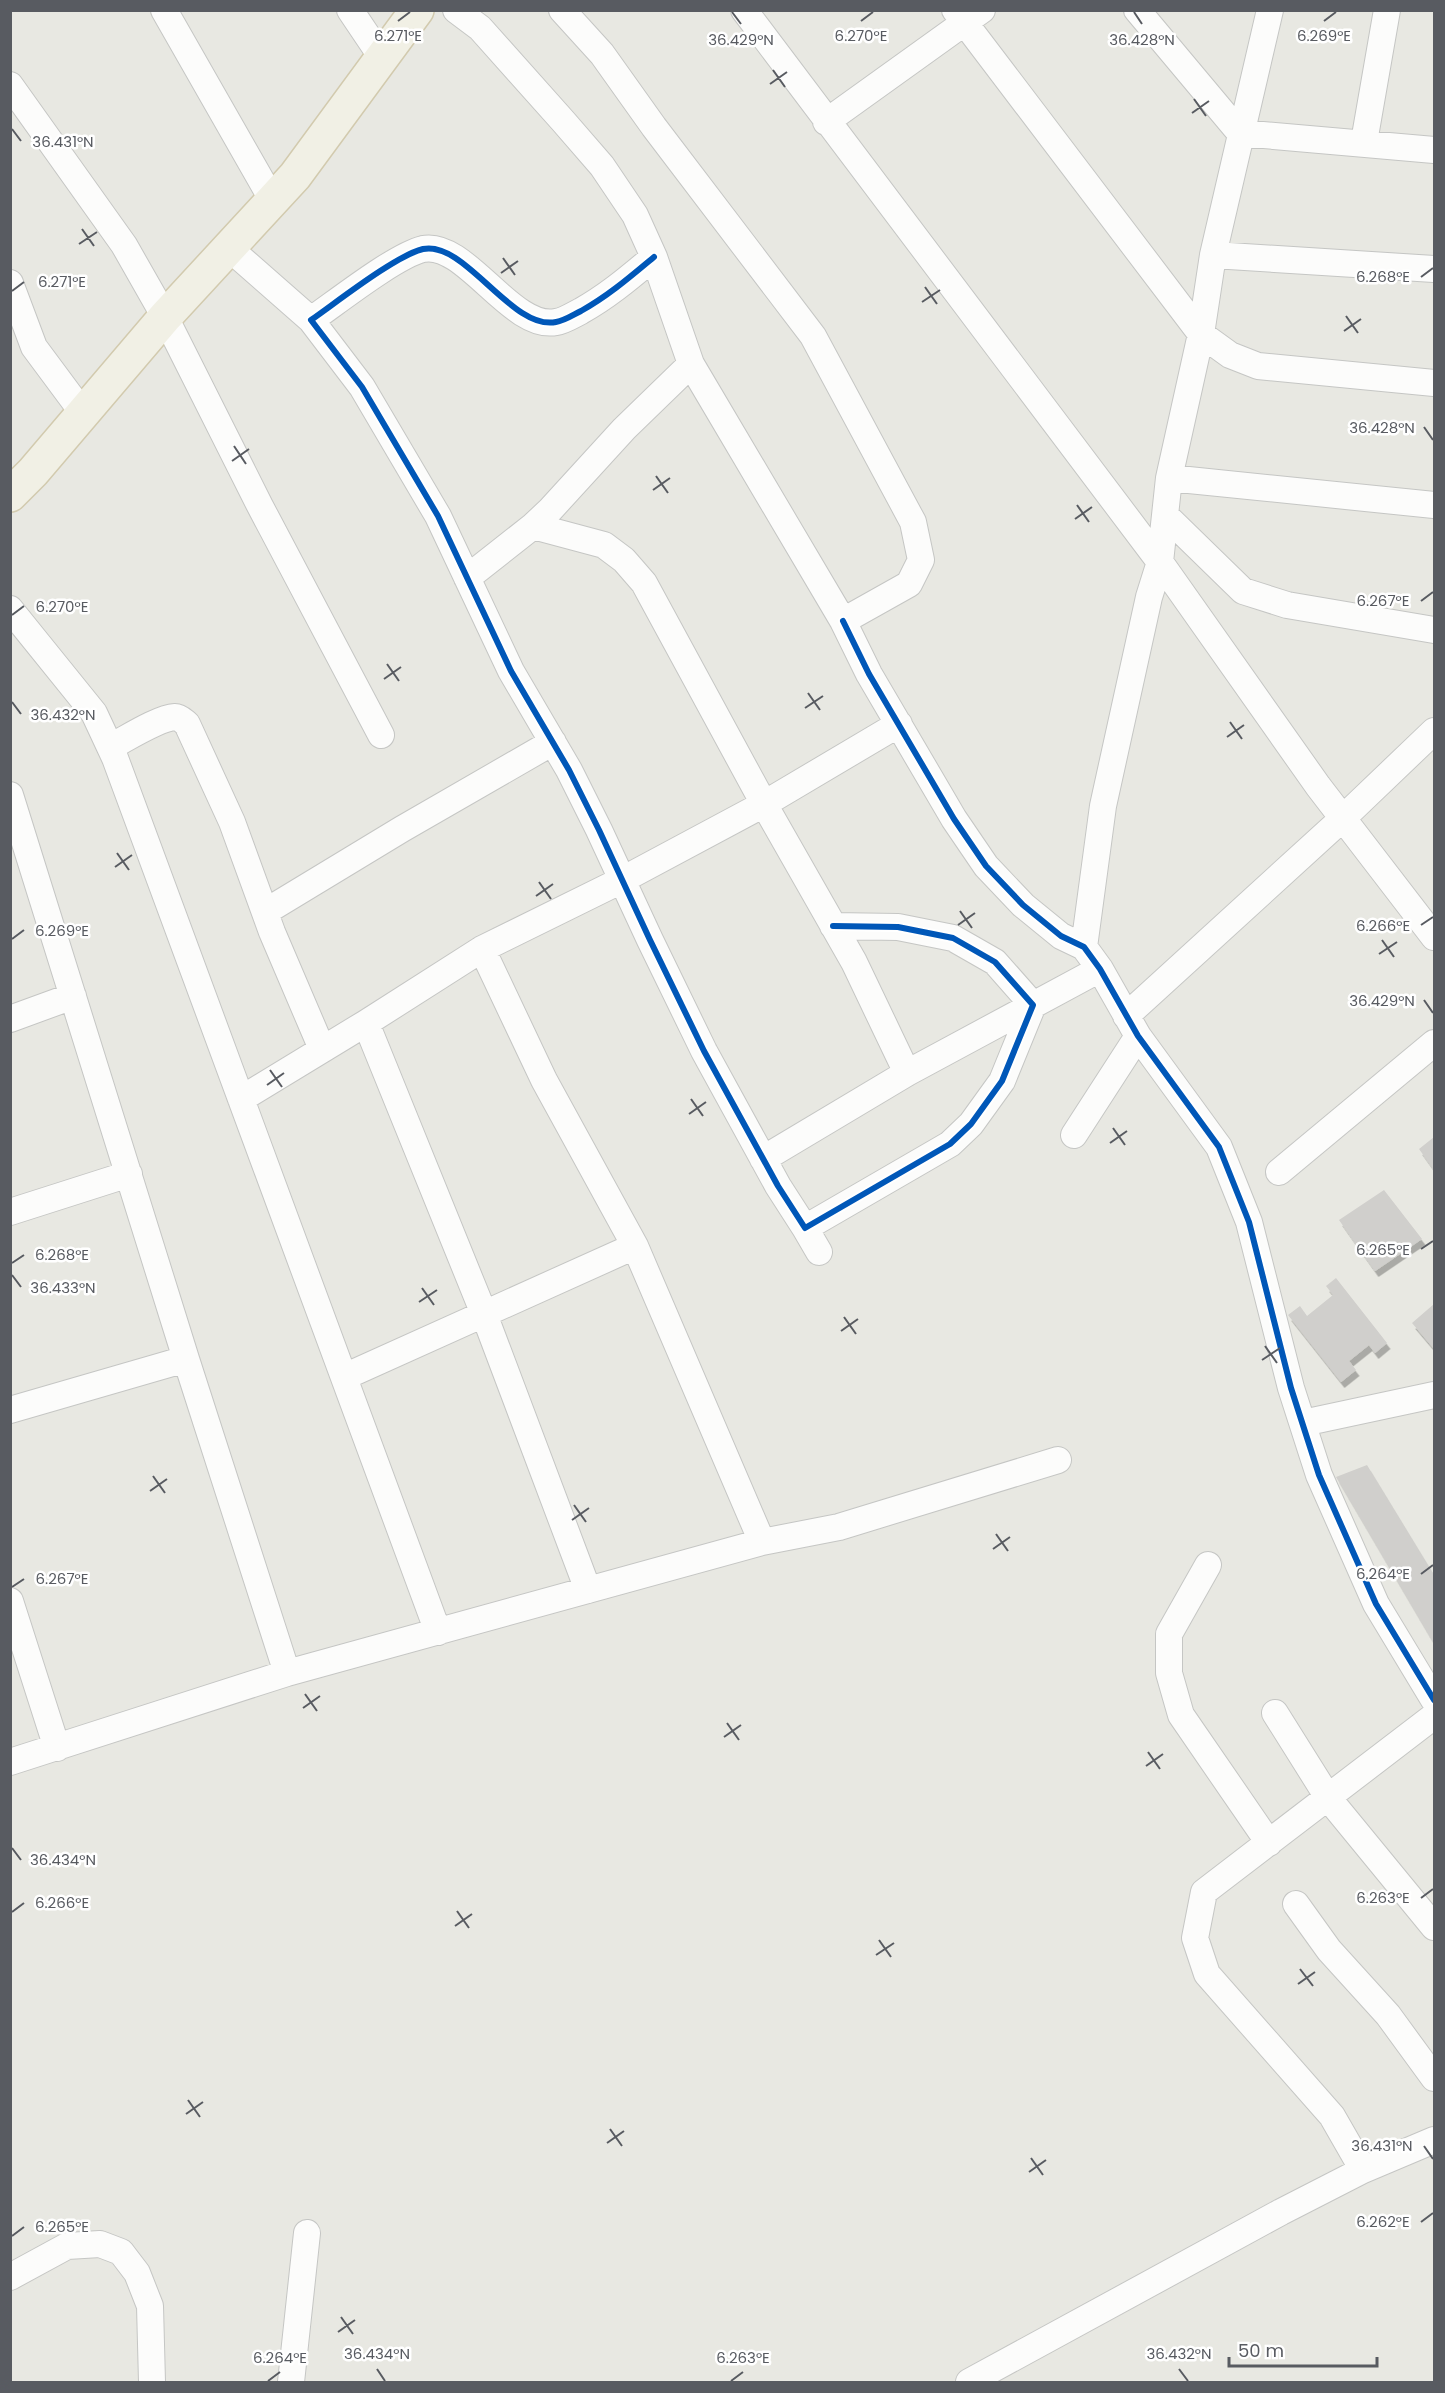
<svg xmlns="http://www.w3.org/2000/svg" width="1445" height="2393" font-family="Poppins,sans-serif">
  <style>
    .building { fill: #d0cfcc; filter: url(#shadow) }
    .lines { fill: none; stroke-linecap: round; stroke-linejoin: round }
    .minor-casing { stroke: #c5c6c4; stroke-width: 28 }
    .major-casing { stroke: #d2caae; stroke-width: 36 }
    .minor { stroke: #fcfcfb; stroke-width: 26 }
    .major { stroke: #f1f0e5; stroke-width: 33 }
    .cycleway-casing { stroke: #fff; stroke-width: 10 }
    .cycleway { stroke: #0057b8; stroke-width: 6 }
    .ticks { fill: none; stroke: #585b61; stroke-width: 2 }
    .ticks-label { font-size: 15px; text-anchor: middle; fill: #585b61; stroke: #fff; stroke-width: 5; stroke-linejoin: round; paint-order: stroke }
  </style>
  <defs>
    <filter id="shadow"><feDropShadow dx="3.5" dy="6" stdDeviation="0" flood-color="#0004"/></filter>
  </defs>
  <rect width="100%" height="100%" fill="#e8e8e2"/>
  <path class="building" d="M1434 1137V1170L1419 1149Z
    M1384 1190 1422 1239 1375 1271 1339 1220Z
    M1336 1278 1387 1343 1375 1353 1369 1345 1349 1361 1356 1370 1341 1382 1288 1315 1300 1306 1307 1316 1333 1295 1326 1286Z
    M1434 1304V1349L1412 1323Z
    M1367 1465 1434 1575V1644L1336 1477Z"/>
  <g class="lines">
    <defs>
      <path id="minor" d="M164 10 273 201
        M350 10 383 59
        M456 10 480 28 563 121 602 166 635 215 654 257 691 364 843 621 909 584 921 560 913 522 813 336 654 127 602 54 562 10
        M744 10 1160 562 1318 786 1434 937
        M955 10 1201 334 1230 355 1258 366 1434 383
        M1137 10 1240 133 1434 150
        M10 85 124 245 165 317 260 506 381 735
        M826 122 982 10
        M1364 142 1387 10
        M229 248 311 320
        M1213 255 1434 269
        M654 257C630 277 608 296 581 311 573 315 564 321 556 322 512 331 465 240 423 249 395 256 337 302 311 320L362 387 438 516 511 671 569 770 599 830 650 940 704 1051 778 1186 805 1228 950 1144 971 1124 1002 1081 1033 1005 995 962 953 938 898 927 833 926
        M10 283 34 347 83 413
        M1169 478 1434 505
        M1165 515 1243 591 1287 605 1434 630
        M533 526 604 545 624 560 644 583 764 804 854 962 907 1073
        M467 578 533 526 550 510 624 429 691 364
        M10 609 94 713 115 758 438 1632
        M843 621 869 674 954 819 986 866 1023 905 1061 936 1084 947 1100 969 1138 1036 1219 1147 1249 1222 1291 1388 1319 1475 1376 1604 1434 1700
        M110 747C126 739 158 718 175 717 180 717 183 721 187 724L232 822 272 932 322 1049
        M10 795 186 1359 287 1673
        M265 912 402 829 553 742
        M1084 947 1103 806 1149 597 1160 562 1169 478 1201 334 1213 255 1270 10
        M482 949 544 1080 635 1246 762 1542
        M1126 1016 1342 819 1434 731
        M10 1019 73 996
        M366 1023 484 1314 588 1590
        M241 1099 366 1023 482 949 622 880 764 804 899 724
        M1074 1135 1138 1036
        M763 1159 907 1073 1100 969
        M1279 1172 1434 1043
        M10 1212 129 1174
        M805 1228 819 1252
        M344 1377 635 1246
        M10 1410 186 1359
        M1303 1423 1434 1395
        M1208 1565 1169 1634V1673L1181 1715 1269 1843
        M10 1601 57 1748
        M1275 1713 1329 1799 1434 1927
        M10 1762 287 1673 762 1542 839 1527 1058 1460
        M1296 1904 1329 1950 1388 2015 1434 2078
        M1363 2170 1332 2116 1207 1974 1195 1938 1204 1892 1434 1716
        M10 2277 67 2246 100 2244 121 2252 137 2273 150 2306 152 2382
        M291 2382 307 2233
        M969 2382 1281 2212 1363 2170 1434 2140"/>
      <path id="major" d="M10 495 33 472 165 317 295 176 417 10"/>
    </defs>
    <use href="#minor" class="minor-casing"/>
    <use href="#major" class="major-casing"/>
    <use href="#minor" class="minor"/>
    <use href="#major" class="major"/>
    <defs>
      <path id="cycleway" d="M654 257C630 277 608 296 581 311 573 315 564 321 556 322 512 331 465 240 423 249 395 256 337 302 311 320L362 387 438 516 511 671 569 770 599 830 650 940 704 1051 778 1186 805 1228 950 1144 971 1124 1002 1081 1033 1005 995 962 953 938 898 927 833 926
        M843 621 869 674 954 819 986 866 1023 905 1061 936 1084 947 1100 969 1138 1036 1219 1147 1249 1222 1291 1388 1319 1475 1376 1604 1434 1700"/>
    </defs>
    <use href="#cycleway" class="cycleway-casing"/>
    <use href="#cycleway" class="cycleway"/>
  </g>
  <path class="ticks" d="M732 12 741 24M1134 12 1142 24M398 21 410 12M861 21 873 12M1324 21 1336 12M773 70 785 87M770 84 787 72M1194 99 1206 116M1192 113 1209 101M12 129 21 141M82 229 94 246M79 244 97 232M503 258 515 275M501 273 518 261M1421 277 1433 268M925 287 937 304M12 291 24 282M922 302 940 290M1346 316 1358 333M1344 331 1361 319M1424 427 1433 440M234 446 246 464M232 461 249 449M656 476 668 493M653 490 670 478M1077 505 1089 522M1075 519 1092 507M1421 601 1433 592M12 615 24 606M387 664 399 681M384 679 401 667M808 693 820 710M12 702 21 714M805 708 823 696M1230 722 1242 739M1227 737 1244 725M117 853 129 870M115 867 132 855M539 882 551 899M536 896 553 884M960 911 972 928M958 925 975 913M1421 925 1433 917M12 939 24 930M1382 940 1394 957M1379 954 1397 942M1424 1000 1433 1013M270 1070 282 1087M267 1085 284 1073M691 1099 703 1116M689 1114 706 1102M1113 1128 1125 1145M1110 1143 1127 1131M1421 1249 1433 1241M12 1263 24 1255M12 1275 21 1287M422 1288 434 1305M419 1302 437 1290M844 1317 856 1334M841 1331 858 1319M1265 1346 1277 1363M1262 1360 1280 1348M153 1476 165 1493M150 1491 167 1479M574 1505 586 1522M572 1520 589 1508M996 1534 1008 1551M993 1549 1010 1537M1421 1574 1433 1565M12 1587 24 1579M305 1694 317 1711M303 1708 320 1696M727 1723 739 1740M724 1737 741 1725M1148 1752 1160 1769M1146 1766 1163 1754M12 1848 21 1860M1421 1898 1433 1889M457 1911 469 1928M12 1912 24 1903M455 1926 472 1914M879 1940 891 1957M876 1955 894 1943M1300 1969 1313 1986M1298 1984 1315 1972M188 2100 200 2117M186 2114 203 2102M610 2129 622 2146M607 2143 624 2131M1424 2146 1433 2159M1031 2158 1043 2175M1029 2172 1046 2160M1421 2222 1433 2213M12 2236 24 2227M341 2317 353 2334M338 2332 355 2320M377 2369 385 2381M1179 2369 1188 2381M268 2381 280 2372M731 2381 743 2372"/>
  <g class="ticks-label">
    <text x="861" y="41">6.270°E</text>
    <text x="1324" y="41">6.269°E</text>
    <text x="398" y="41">6.271°E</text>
    <text x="741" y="45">36.429°N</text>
    <text x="1142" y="45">36.428°N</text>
    <text x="63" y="147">36.431°N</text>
    <text x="1383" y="282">6.268°E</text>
    <text x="62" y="287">6.271°E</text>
    <text x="1382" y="433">36.428°N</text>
    <text x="1383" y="606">6.267°E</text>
    <text x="62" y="612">6.270°E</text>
    <text x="63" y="720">36.432°N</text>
    <text x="1383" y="931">6.266°E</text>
    <text x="62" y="936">6.269°E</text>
    <text x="1382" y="1006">36.429°N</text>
    <text x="1383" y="1255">6.265°E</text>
    <text x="62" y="1260">6.268°E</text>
    <text x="63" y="1293">36.433°N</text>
    <text x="1383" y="1579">6.264°E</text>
    <text x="62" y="1584">6.267°E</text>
    <text x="63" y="1865">36.434°N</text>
    <text x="1383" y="1903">6.263°E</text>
    <text x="62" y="1908">6.266°E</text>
    <text x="1382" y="2151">36.431°N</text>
    <text x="1383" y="2227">6.262°E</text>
    <text x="62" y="2232">6.265°E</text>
    <text x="377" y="2359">36.434°N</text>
    <text x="1179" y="2359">36.432°N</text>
    <text x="280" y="2363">6.264°E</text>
    <text x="743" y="2363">6.263°E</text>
  </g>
  <rect width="1445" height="2393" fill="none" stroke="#585b61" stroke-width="24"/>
  <path d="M1229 2357v9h148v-9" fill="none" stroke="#585b61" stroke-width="3"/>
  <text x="1238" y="2357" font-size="18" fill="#585b61" stroke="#ffffff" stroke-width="4.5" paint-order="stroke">50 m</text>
</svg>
